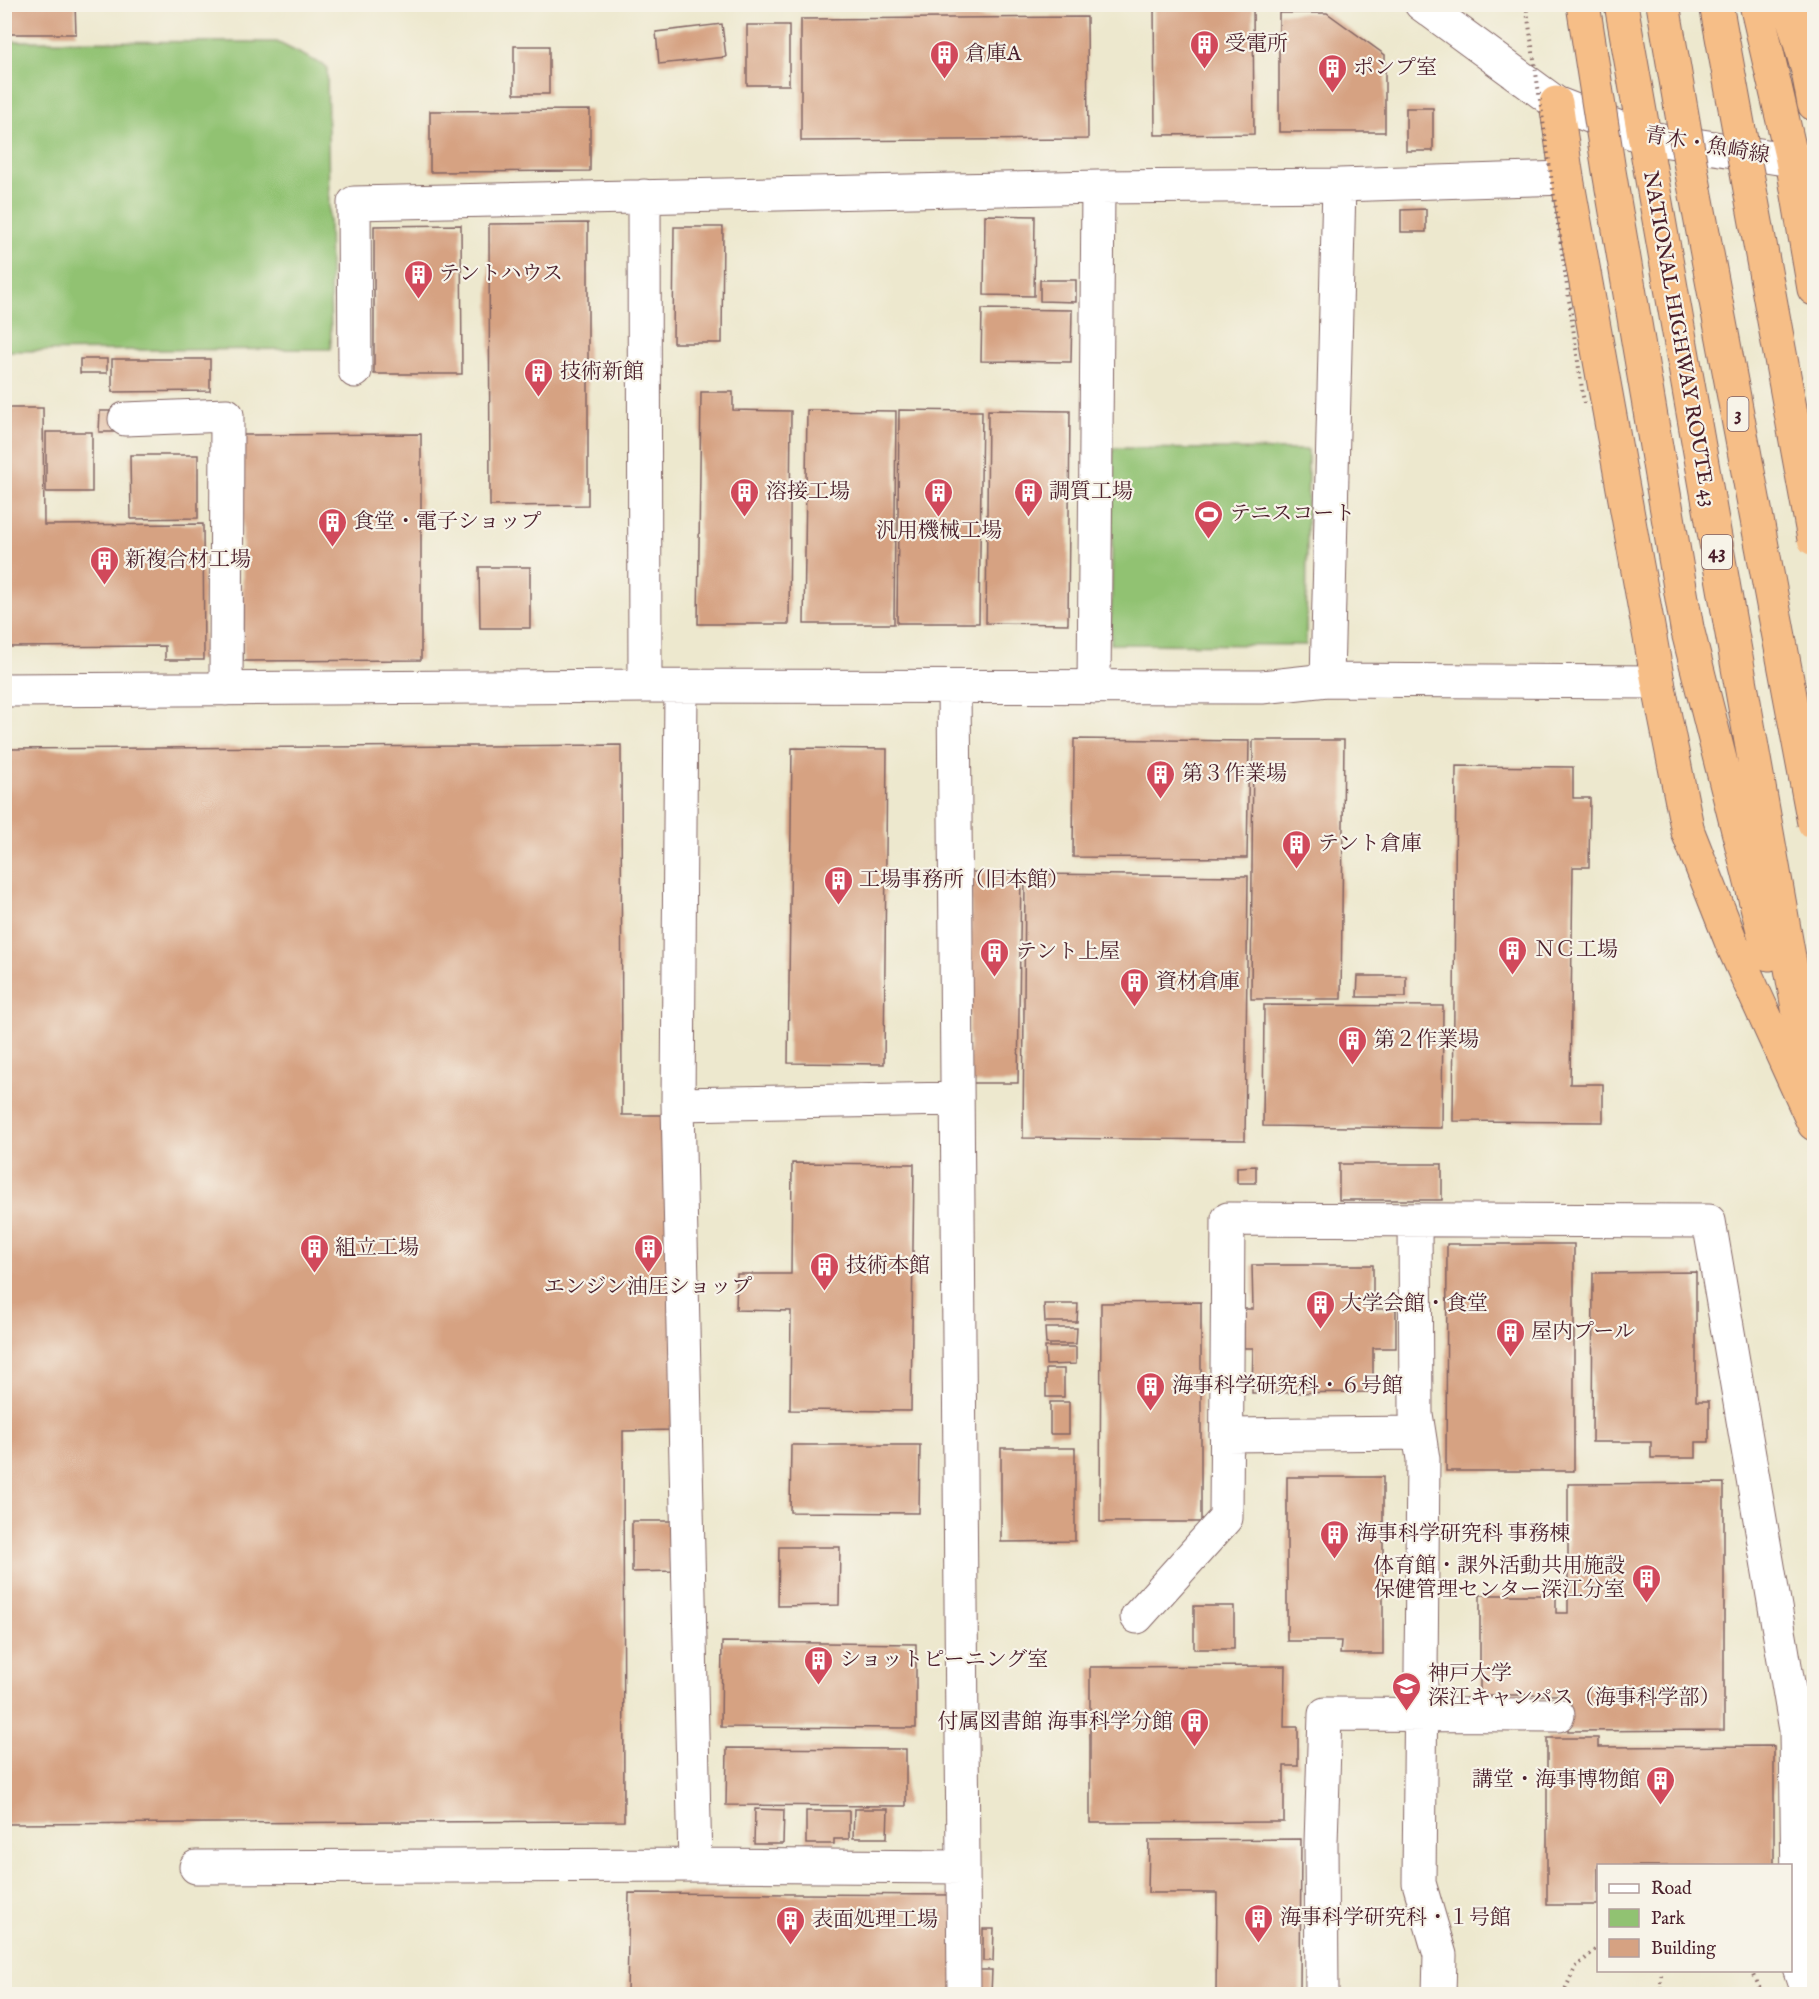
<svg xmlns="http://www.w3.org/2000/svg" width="1819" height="1999" font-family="'IM FELL English','Noto Serif JP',serif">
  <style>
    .green { fill: #91c272; stroke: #6e704e; stroke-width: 1.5 }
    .building { fill: #d6a282 }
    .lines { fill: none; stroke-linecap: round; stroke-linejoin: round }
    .minor-casing { stroke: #836564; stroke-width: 35 }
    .highway-casing { stroke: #836564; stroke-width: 35 }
    .path { stroke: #836564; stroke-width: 4; stroke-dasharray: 1.5 4.5; stroke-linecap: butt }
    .minor { stroke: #fff; stroke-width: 33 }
    .highway { stroke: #f6be87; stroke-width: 33 }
    .highway-bridge-casing { stroke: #836564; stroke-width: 35; stroke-linecap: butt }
    .path-bridge { stroke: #836564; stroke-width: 4; stroke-dasharray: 1.5 4.5; stroke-linecap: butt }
    .highway-bridge { stroke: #f6be87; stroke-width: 33 }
    .labels { text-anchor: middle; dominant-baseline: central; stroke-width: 4.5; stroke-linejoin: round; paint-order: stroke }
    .shield { fill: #f7f3e8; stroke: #7e5f64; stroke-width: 1.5 }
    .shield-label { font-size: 20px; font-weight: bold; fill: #4a1f2b }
    .poi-label { font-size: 21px; fill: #4a1f2b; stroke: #f7f3e8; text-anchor: start }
    .street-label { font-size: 21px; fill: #4a1f2b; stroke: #f7f3e8 }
  </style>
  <rect width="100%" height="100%" fill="#f7f3e8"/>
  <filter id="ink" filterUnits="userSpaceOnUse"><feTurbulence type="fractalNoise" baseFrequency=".0167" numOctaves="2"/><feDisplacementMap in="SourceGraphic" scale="12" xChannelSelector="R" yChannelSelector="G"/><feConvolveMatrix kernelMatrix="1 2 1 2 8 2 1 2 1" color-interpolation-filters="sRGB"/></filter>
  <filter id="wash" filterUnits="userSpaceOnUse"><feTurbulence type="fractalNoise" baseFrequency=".008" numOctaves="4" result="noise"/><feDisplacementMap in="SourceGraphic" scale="24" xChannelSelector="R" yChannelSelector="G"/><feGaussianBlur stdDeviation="1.35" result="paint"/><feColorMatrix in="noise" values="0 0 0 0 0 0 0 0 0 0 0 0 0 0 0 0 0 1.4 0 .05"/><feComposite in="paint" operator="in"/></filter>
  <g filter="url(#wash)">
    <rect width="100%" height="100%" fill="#ede8ce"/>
    <path class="green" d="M5 41 277 42 327 67 331 349 5 351Z
      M1113 448 1308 450 1306 645 1111 644Z"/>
    <g id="blocks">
      <path class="building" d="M4 4H75L76 34H4Z
        M1154 4H1253L1254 134 1155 135Z
        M1279 13H1327L1385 55V132H1279Z
        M1087 17 1088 139 801 141V19Z
        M722 24 726 57 659 64 656 32Z
        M747 25H789V85H747Z
        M514 46H549V94H514Z
        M1406 108H1433V151H1406Z
        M590 110V171L430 172V111Z
        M1426 209V232H1401V210Z
        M985 215 1035 216 1034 296 984 295Z
        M588 223V505L490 506 489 224Z
        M461 225 462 374H374V226Z
        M674 227H723L722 343H673Z
        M1040 280H1076V302L1040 301Z
        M982 309 1072 310 1071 362 981 361Z
        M80 359H107V373H80Z
        M112 359H210V391L112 392Z
        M701 392H733V410L791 411 789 624H698Z
        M4 408H43L44 525 203 524 204 660H165V646L4 647Z
        M807 410 896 411 894 624H804Z
        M899 410 982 411 979 623H897Z
        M988 410 1070 411 1068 624 986 623Z
        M100 411H118V432H99Z
        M46 432H92V492H46Z
        M421 434V660L243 661 242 435Z
        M130 455H198V518L131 519Z
        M479 567H530V628H480Z
        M1074 739 1249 741 1247 858 1073 857Z
        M1253 740H1344L1341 999H1251Z
        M621 745 622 1115H673L674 1430 623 1431 624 1821 4 1824V749Z
        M792 748 887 749 884 1064 788 1063Z
        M1456 766 1573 767V798H1590L1589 867H1573L1570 1084H1603V1122L1453 1121Z
        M971 872H1021L1018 1083H969Z
        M1025 874 1248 876 1245 1140 1023 1138Z
        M1358 976H1406V997H1357Z
        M1264 1005 1443 1006 1442 1128 1263 1126Z
        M792 1163 914 1164 911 1411 790 1410 791 1311 736 1310 737 1274H791Z
        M1339 1164H1442V1200H1339Z
        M1256 1166V1183H1237V1167Z
        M1447 1244H1574V1471H1446Z
        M1252 1265H1373V1309H1396V1348H1373V1392L1252 1393 1253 1348H1244V1309H1253Z
        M1696 1272V1401H1709V1442H1696V1458H1651V1442H1592L1593 1273Z
        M1201 1302V1522H1100L1101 1303Z
        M1044 1304H1078L1077 1322H1045Z
        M1045 1328H1077L1076 1344H1046Z
        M1045 1347H1076V1364L1046 1365Z
        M1046 1369H1064V1397H1046Z
        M1050 1402H1069V1434H1050Z
        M791 1445H920L919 1513 790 1512Z
        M1001 1448H1075V1541L1001 1542Z
        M1287 1477H1383V1654H1340L1341 1641H1287Z
        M1724 1483V1730L1568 1731 1567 1695H1480V1595H1556V1613H1568V1484Z
        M632 1521H674L675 1571 632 1572Z
        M779 1547H840L839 1605 778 1606Z
        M1194 1606H1234V1649H1194Z
        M722 1642 916 1644V1728L721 1727Z
        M1285 1666 1284 1727H1298V1766H1284V1822L1090 1823V1667Z
        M1547 1738H1598V1747L1774 1746V1866H1598V1905H1547Z
        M727 1748 906 1749V1806L726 1805Z
        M755 1809 784 1810 783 1844H754Z
        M854 1809H888L887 1838H853Z
        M806 1811H849V1839H834V1844H806Z
        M1301 1839 1300 1994H1216L1217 1893H1148L1149 1840Z
        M629 1893 955 1895 954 1994H627Z
        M983 1929H994L993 1961H983Z
        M967 1970H992L991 1994H966Z"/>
    </g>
  </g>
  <g filter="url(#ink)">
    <use href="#blocks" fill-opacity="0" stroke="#836564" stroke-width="1.5"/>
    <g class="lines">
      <defs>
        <path id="minor" d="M1421 4 1556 103 1643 137 1792 160 1814 161
          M644 196 645 686
          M355 371 354 203 1098 187 1339 185 1567 178
          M125 419 227 415 226 689
          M1327 680 1339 185
          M681 687 678 1104 695 1865
          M954 687 964 1994
          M1094 687 1098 187
          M4 690 645 686 1262 687 1327 680 1658 682
          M678 1104 957 1099
          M1415 1220 1416 1414 1423 1459 1419 1883 1440 1955 1439 1994
          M1226 1435 1419 1433
          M1137 1617 1226 1518 1228 1219 1709 1221 1796 1730 1799 1967 1808 1994
          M196 1867 695 1865 963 1867
          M1322 1994 1321 1843 1325 1714 1558 1715"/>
        <path id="highway" d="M1621 4 1814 1099
          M1756 4 1792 160 1814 289
          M1789 4 1808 71 1814 104
          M1556 103 1567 178 1658 682 1688 832 1733 946 1814 1124
          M1687 628 1769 954"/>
      </defs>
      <use href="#minor" class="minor-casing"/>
      <use href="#highway" class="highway-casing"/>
      <path class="path" d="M1752 1970 1762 1994
        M1563 1994 1575 1968 1598 1947
        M1661 1994V1970"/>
      <use href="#minor" class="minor"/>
      <use href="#highway" class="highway"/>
      <defs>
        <path id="highway-bridge" d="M1583 4 1609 171 1687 628
          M1663 4 1693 179 1814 823
          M1716 4 1814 539"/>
      </defs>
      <use href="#highway-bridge" class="highway-bridge-casing"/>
      <path class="path-bridge" d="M1526 4 1584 403"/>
      <use href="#highway-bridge" class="highway-bridge"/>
    </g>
  </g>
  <defs>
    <symbol id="building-pin" viewBox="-11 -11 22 30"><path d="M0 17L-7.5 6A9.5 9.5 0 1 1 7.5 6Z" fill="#d1495b" stroke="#f7f3e8"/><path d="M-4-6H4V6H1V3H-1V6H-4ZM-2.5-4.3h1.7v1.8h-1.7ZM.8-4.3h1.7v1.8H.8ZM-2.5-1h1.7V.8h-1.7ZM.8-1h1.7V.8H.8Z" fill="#fff"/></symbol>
    <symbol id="stadium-pin" viewBox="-11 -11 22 30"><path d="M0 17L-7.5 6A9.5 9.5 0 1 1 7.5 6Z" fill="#d1495b" stroke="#f7f3e8"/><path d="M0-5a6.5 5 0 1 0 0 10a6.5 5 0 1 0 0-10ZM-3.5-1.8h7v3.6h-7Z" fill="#fff"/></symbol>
    <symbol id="university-pin" viewBox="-11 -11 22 30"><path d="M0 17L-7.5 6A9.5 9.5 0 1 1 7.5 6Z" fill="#d1495b" stroke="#f7f3e8"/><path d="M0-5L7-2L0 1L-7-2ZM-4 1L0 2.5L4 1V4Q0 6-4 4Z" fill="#fff"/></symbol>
  </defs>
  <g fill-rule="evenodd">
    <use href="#building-pin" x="1188" y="28" width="33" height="45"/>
    <use href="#building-pin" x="928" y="38" width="33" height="45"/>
    <use href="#building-pin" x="1316" y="52" width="33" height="45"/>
    <use href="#building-pin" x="402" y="258" width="33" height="45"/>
    <use href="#building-pin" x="522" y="356" width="33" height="45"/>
    <use href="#building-pin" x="728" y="476" width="33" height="45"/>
    <use href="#building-pin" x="922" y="476" width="33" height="45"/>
    <use href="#building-pin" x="1012" y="476" width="33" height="45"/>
    <use href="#stadium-pin" x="1192" y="498" width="33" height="45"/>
    <use href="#building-pin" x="316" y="506" width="33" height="45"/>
    <use href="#building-pin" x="88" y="544" width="33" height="45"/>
    <use href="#building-pin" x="1144" y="758" width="33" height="45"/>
    <use href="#building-pin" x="1280" y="828" width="33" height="45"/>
    <use href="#building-pin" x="822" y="864" width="33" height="45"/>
    <use href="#building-pin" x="1496" y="934" width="33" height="45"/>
    <use href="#building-pin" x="978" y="936" width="33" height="45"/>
    <use href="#building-pin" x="1118" y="966" width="33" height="45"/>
    <use href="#building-pin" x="1336" y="1024" width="33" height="45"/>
    <use href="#building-pin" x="298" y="1232" width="33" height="45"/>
    <use href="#building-pin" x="632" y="1232" width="33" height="45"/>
    <use href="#building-pin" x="808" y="1250" width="33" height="45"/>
    <use href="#building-pin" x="1304" y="1288" width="33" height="45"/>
    <use href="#building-pin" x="1494" y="1316" width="33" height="45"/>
    <use href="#building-pin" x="1134" y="1370" width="33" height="45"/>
    <use href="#building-pin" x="1318" y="1518" width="33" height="45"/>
    <use href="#building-pin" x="1630" y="1562" width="33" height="45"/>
    <use href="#building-pin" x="802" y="1644" width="33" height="45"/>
    <use href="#university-pin" x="1390" y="1670" width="33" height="45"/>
    <use href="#building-pin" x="1178" y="1706" width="33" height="45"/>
    <use href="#building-pin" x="1644" y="1764" width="33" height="45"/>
    <use href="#building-pin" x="1242" y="1902" width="33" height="45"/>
    <use href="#building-pin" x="774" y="1904" width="33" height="45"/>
  </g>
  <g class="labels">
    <g class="shield">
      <rect x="1727.5" y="397" width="21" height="34" rx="4.5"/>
      <rect x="1702" y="535" width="30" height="34" rx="4.5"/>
    </g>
    <g class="shield-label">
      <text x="1738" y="414">3</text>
      <text x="1717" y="552">43</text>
    </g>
    <g class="poi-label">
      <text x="1225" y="44">受電所</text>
      <text x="965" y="54">倉庫A</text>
      <text x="1353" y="68">ポンプ室</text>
      <text x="439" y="274">テントハウス</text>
      <text x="560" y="372">技術新館</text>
      <text x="766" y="492">溶接工場</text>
      <text x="1049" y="492">調質工場</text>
      <text x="1230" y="514">テニスコート</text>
      <text x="353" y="522">食堂・電子ショップ</text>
      <text x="939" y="531" text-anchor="middle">汎用機械工場</text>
      <text x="125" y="560">新複合材工場</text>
      <text x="1182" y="774">第３作業場</text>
      <text x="1318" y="844">テント倉庫</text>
      <text x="859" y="880">工場事務所（旧本館）</text>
      <text x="1534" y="950">ＮＣ工場</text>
      <text x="1016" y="952">テント上屋</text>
      <text x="1156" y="982">資材倉庫</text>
      <text x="1374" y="1040">第２作業場</text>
      <text x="335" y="1248">組立工場</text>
      <text x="846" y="1266">技術本館</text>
      <text x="648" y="1287" text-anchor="middle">エンジン油圧ショップ</text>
      <text x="1341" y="1304">大学会館・食堂</text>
      <text x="1531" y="1332">屋内プール</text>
      <text x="1172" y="1386">海事科学研究科・６号館</text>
      <text x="1356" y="1534">海事科学研究科 事務棟</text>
      <text x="1625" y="1566" text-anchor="end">体育館・課外活動共用施設<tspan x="1625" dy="24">保健管理センター深江分室</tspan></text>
      <text x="840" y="1660">ショットピーニング室</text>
      <text x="1428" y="1674">神戸大学<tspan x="1428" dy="24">深江キャンパス（海事科学部）</tspan></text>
      <text x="1173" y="1722" text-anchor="end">付属図書館 海事科学分館</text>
      <text x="1640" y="1780" text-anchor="end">講堂・海事博物館</text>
      <text x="1280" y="1918">海事科学研究科・１号館</text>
      <text x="812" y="1920">表面処理工場</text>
    </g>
    <g class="street-label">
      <text transform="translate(1707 146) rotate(10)">青木・魚崎線</text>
      <text transform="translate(1679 339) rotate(80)">NATIONAL HIGHWAY ROUTE 43</text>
    </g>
  </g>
  <rect width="1819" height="1999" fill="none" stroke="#f7f3e8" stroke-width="24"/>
  <rect x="1597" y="1864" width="195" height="108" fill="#f7f3e8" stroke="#b29e9c" stroke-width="1.5"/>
  <rect x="1609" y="1884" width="30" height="9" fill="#ffffff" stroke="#b29e9c" stroke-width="1.5"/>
  <text x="1651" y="1894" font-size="18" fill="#4a1f2b">Road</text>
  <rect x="1609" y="1909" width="30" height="18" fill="#91c272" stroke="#b29e9c" stroke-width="1.5"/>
  <text x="1651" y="1924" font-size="18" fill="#4a1f2b">Park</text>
  <rect x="1609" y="1939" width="30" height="18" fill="#d6a282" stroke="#b29e9c" stroke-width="1.5"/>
  <text x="1651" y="1954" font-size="18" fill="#4a1f2b">Building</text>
</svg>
